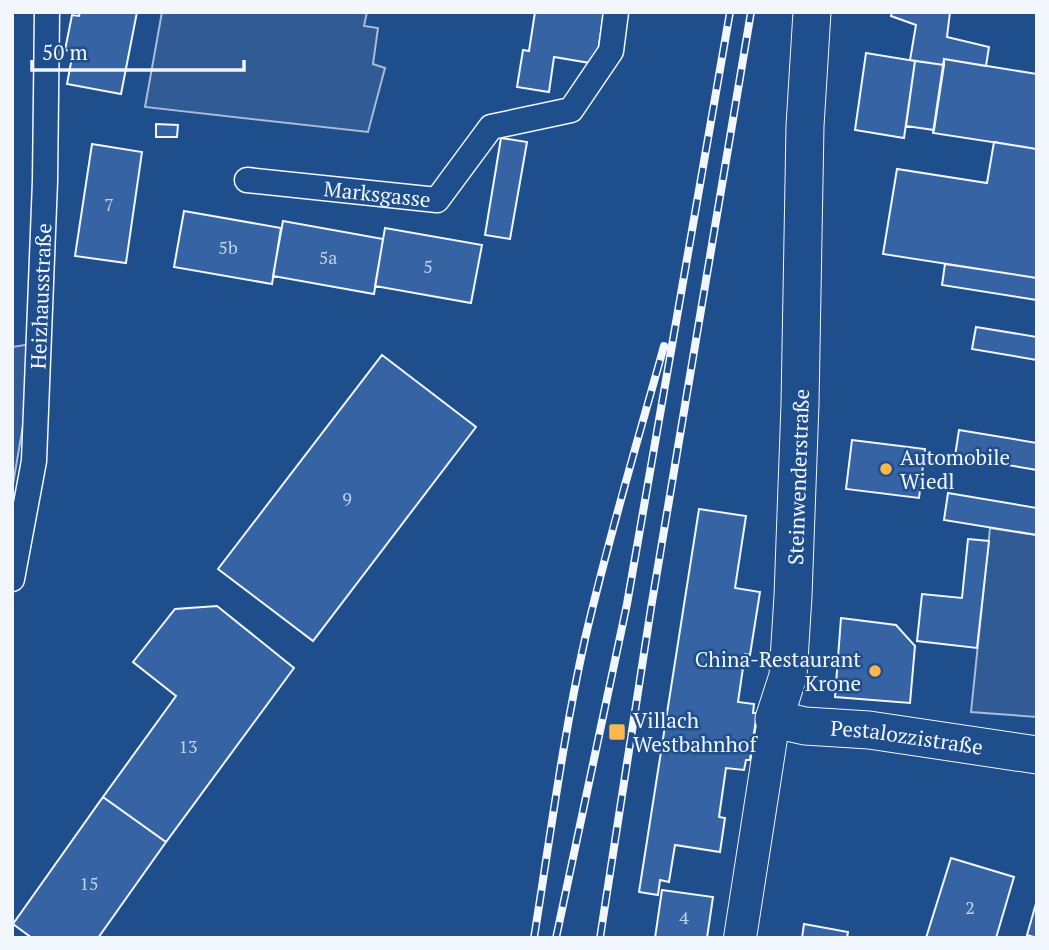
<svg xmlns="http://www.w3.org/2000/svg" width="1049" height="950" font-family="'PT Serif',serif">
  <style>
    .built { fill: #305b95; stroke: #a8bbd7; stroke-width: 2 }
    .building { fill: #3563a3; stroke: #f2f6ff; stroke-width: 2 }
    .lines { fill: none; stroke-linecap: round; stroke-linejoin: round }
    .minor-casing { stroke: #f2f6ff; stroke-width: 27 }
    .tertiary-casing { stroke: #f2f6ff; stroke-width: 34 }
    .secondary-casing { stroke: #f2f6ff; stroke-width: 39 }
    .minor { stroke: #1f4e8c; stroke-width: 24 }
    .tertiary { stroke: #1f4e8c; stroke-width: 32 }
    .secondary { stroke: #1f4e8c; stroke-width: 37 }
    .rail-casing { stroke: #f2f6ff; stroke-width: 8 }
    .rail { stroke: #1f4e8c; stroke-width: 5; stroke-dasharray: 16; stroke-linecap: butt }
    .poi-dot { fill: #ffb74d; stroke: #1f4e8c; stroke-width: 2.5 }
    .labels { text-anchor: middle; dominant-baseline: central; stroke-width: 5; stroke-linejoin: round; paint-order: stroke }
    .number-label { font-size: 18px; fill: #c3d1e8 }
    .street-label { font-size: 21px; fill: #f2f6ff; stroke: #1f4e8c }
    .poi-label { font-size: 21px; fill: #f2f6ff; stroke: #1f4e8c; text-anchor: start }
  </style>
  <rect width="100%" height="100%" fill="#1f4e8c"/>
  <path class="built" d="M162 12H367L364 26 378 28 373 64 385 68 368 132 145 107Z
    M37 343 12 490V347Z
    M990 528 1037 535V717L971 712Z"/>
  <path class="building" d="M80 12H137L121 94 67 84 73 52 65 50 72 15 79 16Z
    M535 12H604L596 64 554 57 549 92 517 87 523 50 529 51Z
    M892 12H950L947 37 989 47 986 66 944 59V65L910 60 916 25 891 16Z
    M866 53 915 61 904 138 855 130Z
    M944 59 1037 74V149L933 133Z
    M915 61 944 65 934 130 906 126Z
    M156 124 178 125 177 137H156Z
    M501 138 527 142 510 239 485 235Z
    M994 142 1037 149V278L883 254 897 169 987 183Z
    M92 144 142 152 126 263 75 256Z
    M184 211 281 228 272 284 174 267Z
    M283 221 383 239 374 294 273 276Z
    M385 228 482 245 471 303 375 286Z
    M945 264 1037 278V300L942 285Z
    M976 327 1037 337V360L972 349Z
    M382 355 476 427 313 641 218 569Z
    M959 430 1037 443V470L955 456Z
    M852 440 925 449 919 498 846 489Z
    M948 493 1037 508V535L944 520Z
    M699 509 746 516 735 588 760 592 750 655 745 654 738 702 754 704 753 713H757L750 760H746L744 770 726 768 719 817 725 818 720 852 675 845 669 882 660 880 658 895 639 892Z
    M968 539 989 541 977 648 917 641 922 594 962 598Z
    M217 606 294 668 166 842 103 797 176 696 133 662 175 609Z
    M841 618 896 625 915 646 910 703 835 697Z
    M103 797 166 842 98 938H32L13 924Z
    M951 858 1014 877 996 938H926Z
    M662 890 713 897 707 938H655Z
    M1037 900V938L1027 935Z
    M804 924 848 932 847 938H802Z"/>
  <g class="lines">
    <defs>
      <g id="minor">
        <path id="s1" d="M247 180 437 200 491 127 571 110 611 51 616 12"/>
        <path id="s2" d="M12 579 34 461 45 181 47 12"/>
      </g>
      <path id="tertiary" d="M740 938 774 719"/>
      <g id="secondary">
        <path id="s3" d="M812 12 805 126 800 404 793 596 788 676 774 719 805 726 869 730 1037 755"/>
      </g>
    </defs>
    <use href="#minor" class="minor-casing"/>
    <use href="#tertiary" class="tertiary-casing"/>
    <use href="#secondary" class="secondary-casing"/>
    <use href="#minor" class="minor"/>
    <use href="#tertiary" class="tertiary"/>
    <use href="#secondary" class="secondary"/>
    <defs>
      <path id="rail" d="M534 938C550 838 563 737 585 639 608 540 637 443 664 346
        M556 938 627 604 730 12
        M600 938 651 608 751 12"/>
    </defs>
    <use href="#rail" class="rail-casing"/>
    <use href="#rail" class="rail"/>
  </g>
  <g class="poi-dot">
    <circle cx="886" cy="469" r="7"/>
    <circle cx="875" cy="671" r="7"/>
    <rect x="608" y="723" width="18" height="18" rx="3.5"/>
  </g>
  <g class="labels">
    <g class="number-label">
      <text x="109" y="204">7</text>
      <text x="228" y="247">5b</text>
      <text x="328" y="257">5a</text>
      <text x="428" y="266">5</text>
      <text x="347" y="498">9</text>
      <text x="188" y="746">13</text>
      <text x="89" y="883">15</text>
      <text x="970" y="907">2</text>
      <text x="684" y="917">4</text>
    </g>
    <g class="street-label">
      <text stroke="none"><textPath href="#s1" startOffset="131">Marksgasse</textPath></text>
      <text stroke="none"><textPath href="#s2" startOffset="285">Heizhausstraße</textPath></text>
      <text transform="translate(798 477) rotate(-88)">Steinwenderstraße</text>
      <text stroke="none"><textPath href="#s3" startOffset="844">Pestalozzistraße</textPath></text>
    </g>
    <g class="poi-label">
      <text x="900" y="457">Automobile<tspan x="900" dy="24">Wiedl</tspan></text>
      <text x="861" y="659" text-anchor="end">China-Restaurant<tspan x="861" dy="24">Krone</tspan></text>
      <text x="633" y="720">Villach<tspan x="633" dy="24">Westbahnhof</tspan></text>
    </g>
  </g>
  <rect width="1049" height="950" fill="none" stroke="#f2f6ff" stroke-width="28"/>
  <path d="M32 60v10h212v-10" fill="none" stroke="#f2f6ff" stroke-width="3.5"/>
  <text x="42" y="60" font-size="21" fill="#f2f6ff" stroke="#1f4e8c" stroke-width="5" paint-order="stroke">50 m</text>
</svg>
